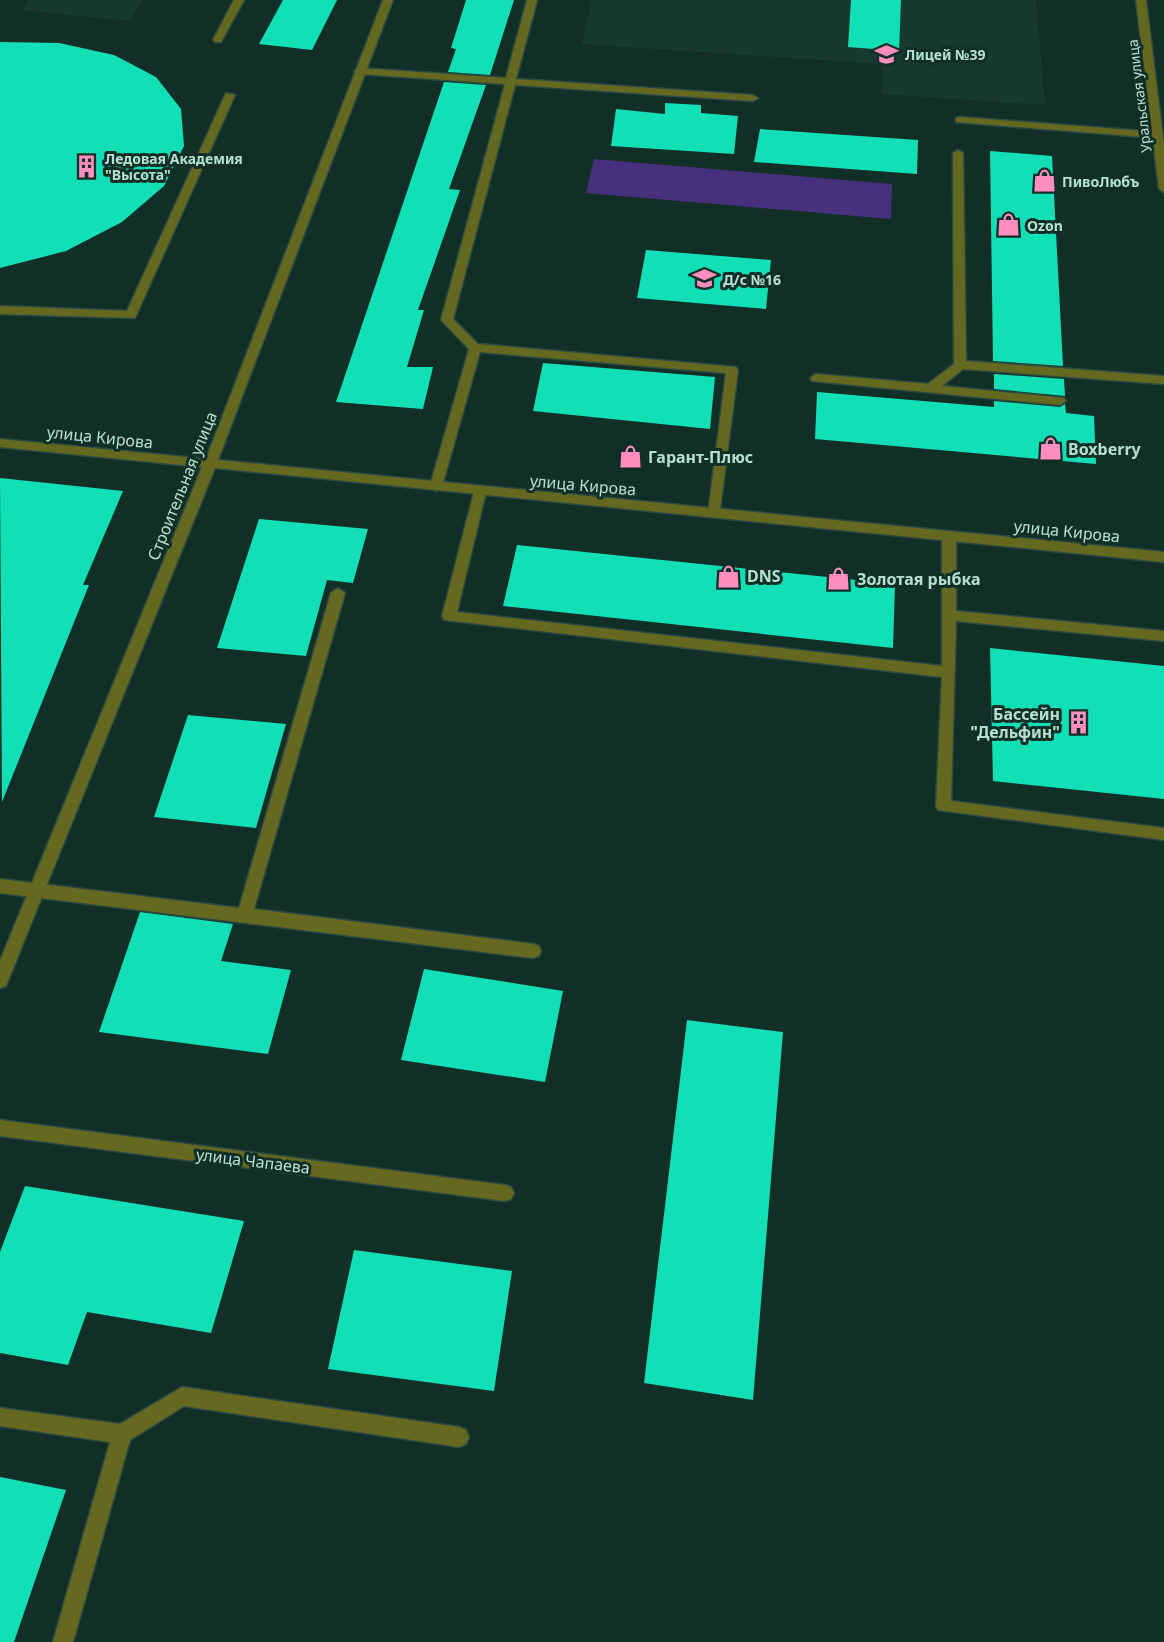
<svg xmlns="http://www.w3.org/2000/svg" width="1164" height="1642" font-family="'Noto Sans',sans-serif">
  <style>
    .built { fill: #173a30 }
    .green { fill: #47317c }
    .building { fill: #13dfb7 }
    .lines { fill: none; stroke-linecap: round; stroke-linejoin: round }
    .service-casing { stroke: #2b4b42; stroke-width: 3 }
    .minor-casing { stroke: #2b4b42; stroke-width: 3 }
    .service { fill: #64691f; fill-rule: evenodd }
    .minor { fill: #64691f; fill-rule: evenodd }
    .labels { text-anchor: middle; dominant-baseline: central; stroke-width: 6; stroke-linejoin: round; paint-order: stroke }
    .far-poi-label { font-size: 14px; font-weight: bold; fill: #b4e0d2; stroke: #112f27; text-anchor: start }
    .far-street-label { font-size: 14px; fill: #b4e0d2; stroke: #112f27 }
    .street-label { font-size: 16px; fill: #b4e0d2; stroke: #112f27 }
    .poi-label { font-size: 16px; font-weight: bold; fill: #b4e0d2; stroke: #112f27; text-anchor: start }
  </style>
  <rect width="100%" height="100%" fill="#112f27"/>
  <path class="built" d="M29 0H143L130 21 22 10Z
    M591 0H1036L1045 105 882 94V64L582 44Z"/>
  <path class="green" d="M594 159 892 184 891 219 586 193Z"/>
  <path class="building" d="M283 0H337L312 50 259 44Z
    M466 0H514L490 75 448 72 456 49 451 48Z
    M851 0H901L899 51 848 47Z
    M0 42 59 43 114 55 156 77 181 109 184 146 164 186 122 222 66 251 0 268Z
    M444 82 486 85 449 189 460 190 418 310H424L407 367H433L423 409 336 402Z
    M665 103 701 105V113L738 116 734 154 611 146 616 109 665 114Z
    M760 129 918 140 917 174 754 162Z
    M990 151 1052 156 1063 366 993 361Z
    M646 250 771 260 766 309 637 298Z
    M543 363 715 377 710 429 533 411Z
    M994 374 1064 379 1065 396 994 389Z
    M817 392 994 407V401L1060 407 1065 404 1066 413 1094 416 1096 464 815 439Z
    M0 478 123 491 83 585H89L2 802Z
    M259 519 368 529 353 583 327 580 306 656 217 648Z
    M517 545 895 584 893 648 503 606Z
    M990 648 1164 666V799L993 781Z
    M188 715 286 724 256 828 154 817Z
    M140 912 233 924 221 961 291 970 268 1054 99 1032Z
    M424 969 563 991 545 1082 401 1060Z
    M687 1020 783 1032 753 1400 644 1383Z
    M25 1186 244 1221 211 1333 87 1312 68 1365 0 1353V1252Z
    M354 1250 512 1271 494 1391 328 1369Z
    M0 1477 66 1490 14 1642H0Z"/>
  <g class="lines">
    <defs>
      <path id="service" d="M234 0H244L221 42H215L213 40Z
        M527 0H537L516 79 753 95 758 98 753 101 515 85 453 319 478 344 736 367 738 370 719 517H709L708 514 726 373 480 352 442 486 436 491 430 486 469 349 441 320 505 84 359 74 354 71 359 68 506 78Z
        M960 117 1157 132 1162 135 1157 138 956 122V118Z
        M958 150 963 153 966 361 1164 376V384L963 369 942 386 1064 398 1066 401 1060 405 812 381 810 378 816 374 928 384 954 364 953 153Z
        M480 487 486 492 457 612 942 666V536L949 531 956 536V611L1164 631V641L956 621 951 801 1164 828V840L938 810 936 806 942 677 444 620 442 616 474 492Z
        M338 588 345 593 254 909 533 944 539 946 541 951 539 956 533 958 0 893V879L239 908 331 593Z
        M182 1387 459 1427 466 1430 469 1437 466 1444 459 1447 184 1406 130 1440 73 1642H53L110 1442 0 1426V1408L120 1424Z"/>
      <path id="minor" d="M383 0H393L218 460 1164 552V562L215 468 8 981 6 986 0 988V961L202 467 0 447V439L206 459Z
        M1136 0H1146L1164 146V192L1159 189Z
        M226 93 235 95 135 318 0 314V306L127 311Z
        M0 1120 505 1185 511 1187 514 1193 511 1199 505 1201 0 1136Z"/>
    </defs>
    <use href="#service" class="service-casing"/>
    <use href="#minor" class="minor-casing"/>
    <use href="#service" class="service"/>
    <use href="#minor" class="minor"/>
  </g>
  <defs>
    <symbol id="school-bare" viewBox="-9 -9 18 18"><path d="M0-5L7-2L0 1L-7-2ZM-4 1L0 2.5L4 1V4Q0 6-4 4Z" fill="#fd8ebf" stroke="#112f27" stroke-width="2.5" paint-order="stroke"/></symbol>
    <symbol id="building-bare" viewBox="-9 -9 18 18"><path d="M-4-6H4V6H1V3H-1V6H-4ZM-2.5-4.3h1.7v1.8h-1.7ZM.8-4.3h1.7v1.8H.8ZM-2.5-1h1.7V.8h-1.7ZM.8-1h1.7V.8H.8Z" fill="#fd8ebf" stroke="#112f27" stroke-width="2.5" paint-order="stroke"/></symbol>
    <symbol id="shop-bare" viewBox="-9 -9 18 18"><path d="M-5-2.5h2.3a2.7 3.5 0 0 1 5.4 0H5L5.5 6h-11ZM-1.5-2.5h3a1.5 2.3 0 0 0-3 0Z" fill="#fd8ebf" stroke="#112f27" stroke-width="2.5" paint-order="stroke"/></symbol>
  </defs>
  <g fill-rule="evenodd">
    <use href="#school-bare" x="870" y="38" width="33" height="33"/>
    <use href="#building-bare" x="70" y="150" width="33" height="33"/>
    <use href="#shop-bare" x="1028" y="164" width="33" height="33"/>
    <use href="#shop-bare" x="992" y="208" width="33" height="33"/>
    <use href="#school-bare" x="688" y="262" width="33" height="33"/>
    <use href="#shop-bare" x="1034" y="432" width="33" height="33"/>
    <use href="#shop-bare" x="614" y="440" width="33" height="33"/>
    <use href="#shop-bare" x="712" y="560" width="33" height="33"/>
    <use href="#shop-bare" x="822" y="562" width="33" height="33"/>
    <use href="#building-bare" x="1062" y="706" width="33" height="33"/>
  </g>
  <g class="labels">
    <g class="far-poi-label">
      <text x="905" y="54">Лицей №39</text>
      <text x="105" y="158">Ледовая Академия<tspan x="105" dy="16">"Высота"</tspan></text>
      <text x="1062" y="181">ПивоЛюбъ</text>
      <text x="1027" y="225">Ozon</text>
      <text x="723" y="279">Д/с №16</text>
    </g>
    <g class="far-street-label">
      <text transform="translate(1139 96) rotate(-97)">Уральская улица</text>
    </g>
    <g class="street-label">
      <text transform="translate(100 437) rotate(6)">улица Кирова</text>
      <text transform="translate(583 485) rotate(5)">улица Кирова</text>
      <text transform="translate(182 486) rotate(-68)">Строительная улица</text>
      <text transform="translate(1067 531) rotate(6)">улица Кирова</text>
      <text transform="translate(253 1161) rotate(7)">улица Чапаева</text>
    </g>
    <g class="poi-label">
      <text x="1068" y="449">Boxberry</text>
      <text x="648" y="457">Гарант-Плюс</text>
      <text x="747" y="576">DNS</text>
      <text x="857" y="579">Золотая рыбка</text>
      <text x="1060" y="714" text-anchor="end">Бассейн<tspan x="1060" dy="18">"Дельфин"</tspan></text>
    </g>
  </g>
</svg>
